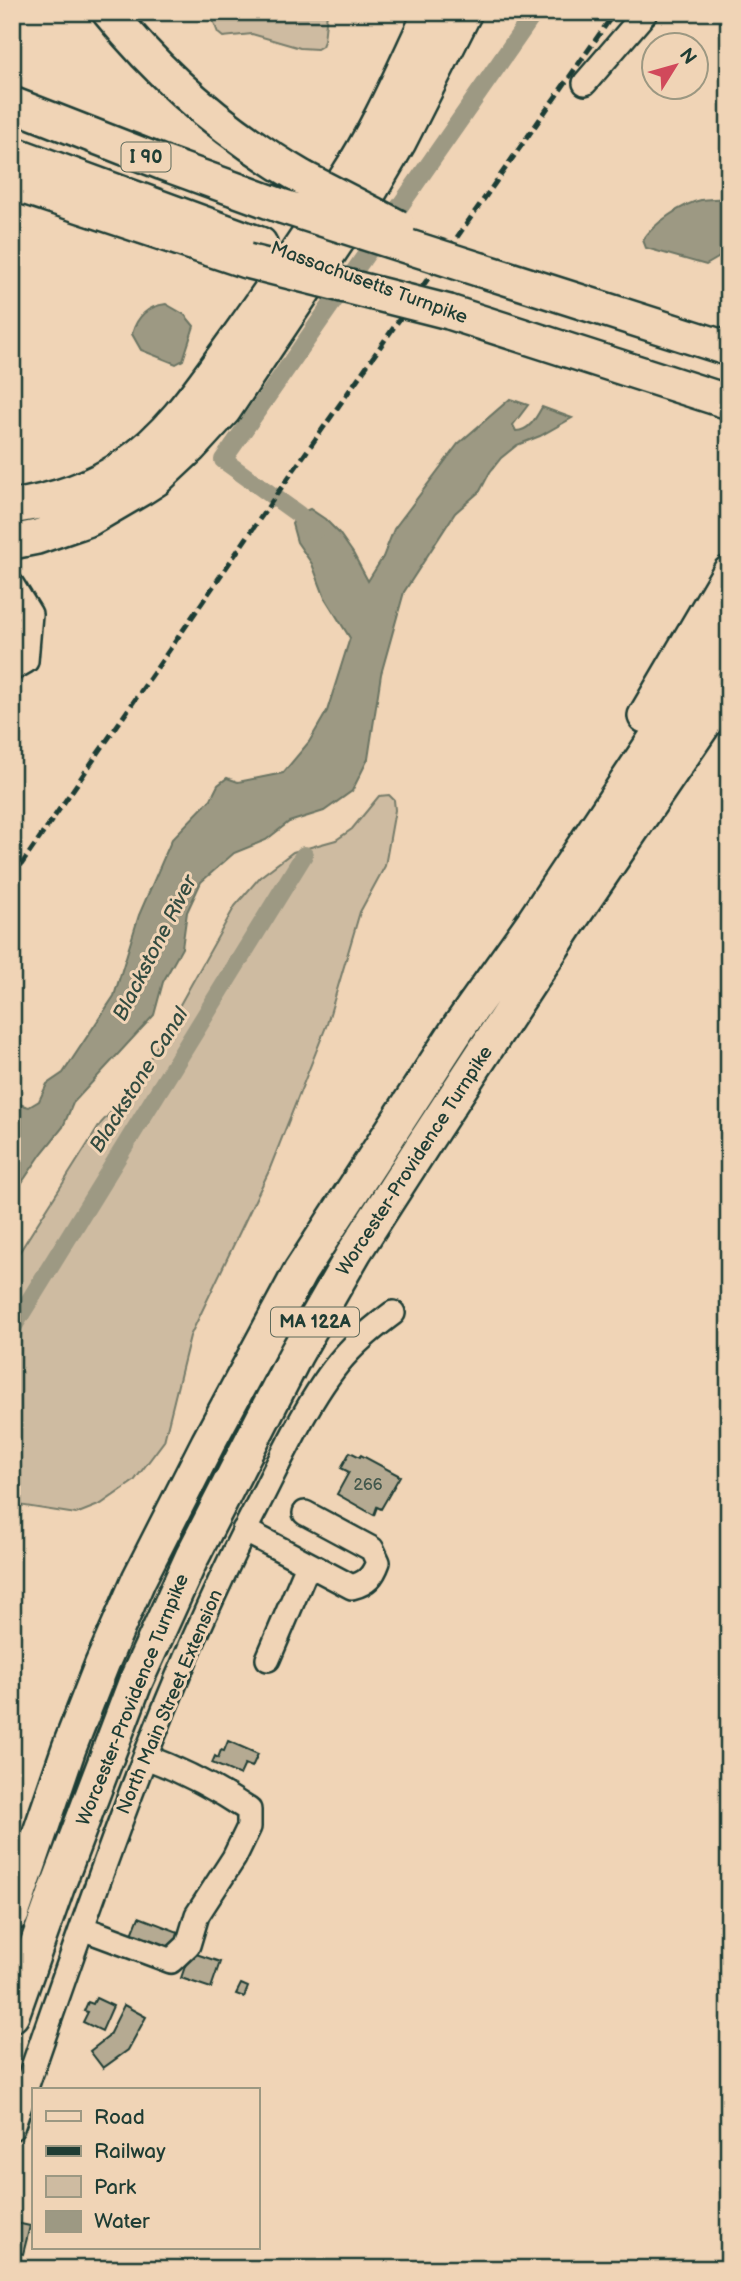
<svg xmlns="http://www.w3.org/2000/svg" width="741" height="2281" font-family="'Balsamiq Sans',sans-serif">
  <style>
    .green { fill: #cebba1; stroke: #767c6a; stroke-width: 2 }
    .water { fill: #9d9983; stroke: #6b7463; stroke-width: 2 }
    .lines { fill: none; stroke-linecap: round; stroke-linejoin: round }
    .canal { stroke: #9d9983; stroke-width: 18 }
    .building { fill: #b5aa92; stroke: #1f3d34; stroke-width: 2 }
    .minor-casing { stroke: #1f3d34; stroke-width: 28 }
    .highway-casing { stroke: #1f3d34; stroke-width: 38 }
    .minor { stroke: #f0d4b6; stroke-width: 23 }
    .highway { stroke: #f0d4b6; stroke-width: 33 }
    .rail { stroke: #1f3d34; stroke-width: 5; stroke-dasharray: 10 5; stroke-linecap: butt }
    .highway-bridge-casing { stroke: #1f3d34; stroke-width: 38; stroke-linecap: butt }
    .highway-bridge { stroke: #f0d4b6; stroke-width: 33 }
    .labels { text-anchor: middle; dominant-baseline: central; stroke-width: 6; stroke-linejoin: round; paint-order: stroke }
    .number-label { font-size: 16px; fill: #44584c }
    .shield { fill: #f0d4b6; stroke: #5e6a5b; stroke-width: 2 }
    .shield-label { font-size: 18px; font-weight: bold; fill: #1f3d34 }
    .street-label { font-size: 19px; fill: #1f3d34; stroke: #f0d4b6 }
    .water-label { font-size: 21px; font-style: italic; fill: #324b40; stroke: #f0d4b6 }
  </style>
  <rect width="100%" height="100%" fill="#f0d4b6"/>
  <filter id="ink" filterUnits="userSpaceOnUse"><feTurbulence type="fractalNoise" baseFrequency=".0143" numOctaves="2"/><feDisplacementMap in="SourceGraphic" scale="14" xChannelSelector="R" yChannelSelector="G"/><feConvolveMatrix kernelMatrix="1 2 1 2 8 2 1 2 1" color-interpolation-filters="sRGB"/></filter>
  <g filter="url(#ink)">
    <path class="green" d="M210 12H327L324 41 322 46 317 49 300 48 252 34 223 37 218 33Z
      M389 795 394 800 395 810 385 866 360 912 327 1024 268 1173 190 1336 164 1441 134 1481 101 1504 76 1514 12 1504V1268L17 1256 101 1123 134 1087 235 906 260 877 293 852 336 840 352 829 379 796Z"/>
    <path class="water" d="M729 197V249L723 255 706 265 646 248 643 240C653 224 682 204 701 200 710 198 720 200 729 197Z
      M166 304 185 315 194 326 183 360 176 364 141 350 132 334C137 316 148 306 166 304Z
      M510 399 528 405 513 425 516 431C529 431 536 418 542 407L572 418 540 436 517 445 501 458 490 472 480 491 455 513 404 592 381 674 368 759 352 791 324 811 289 822 266 840 234 853 201 882 187 912 182 948 163 982 154 1015 73 1103 63 1127 42 1153 12 1197V1097L22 1105 29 1107 39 1101 47 1084 63 1073 114 996 139 915 172 839 211 799 218 785 227 778 238 782 283 773 309 742 327 711 350 638 325 598 312 564 297 542 292 524 298 514 310 509 325 519 339 533 353 553 368 581 383 557 394 529 458 444Z"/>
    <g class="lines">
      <path class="canal" d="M314 531 298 514 223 460 535 12
        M12 1329 304 855"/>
    </g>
    <path class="building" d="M350 1452 360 1457 361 1455 400 1476 381 1509 377 1507 374 1515 337 1494 349 1472 341 1468Z
      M228 1741 258 1754 252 1767 245 1764 240 1775 212 1763 215 1756 218 1758 221 1750 224 1751Z
      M139 1917 181 1933 177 1946 171 1952 131 1937Z
      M190 1952 220 1962 211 1988 181 1978Z
      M241 1984 248 1987 244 1997 236 1994Z
      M96 1998 113 2006 102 2031 83 2022 88 2012 84 2011 88 2002 93 2004Z
      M124 2005 146 2017 128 2050 103 2068 90 2051 108 2037Z
      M12 2222 30 2226 23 2254 12 2251Z"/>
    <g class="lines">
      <defs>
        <path id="minor" d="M585 83 646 12
          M12 585 30 614 26 661 12 669
          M244 1530 352 1587C367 1583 373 1576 378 1562L372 1549 305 1513
          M268 1659 308 1565
          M82 1928 171 1961 188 1945 197 1915 234 1858 249 1827V1810C216 1788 183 1771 146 1757
          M12 2128C85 1918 155 1704 257 1506 281 1459 313 1388 349 1351 362 1337 377 1325 393 1313"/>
        <path id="highway" d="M109 12C163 79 229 135 303 178
          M12 104 163 163 281 206
          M12 153 260 244
          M12 183 246 261
          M481 270 729 349
          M449 312 729 402
          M12 507C52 501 93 488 126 465 173 433 205 382 238 337 275 285 312 232 346 178 380 126 404 68 431 12
          M12 542 37 537 89 519 142 488 156 479 190 447 224 410 368 195 399 142 465 12
          M645 716 729 573
          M12 1914 69 1748 102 1664 139 1579 208 1443 300 1272 459 1027 534 921 729 628
          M12 2015 57 1888 135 1683 192 1557 296 1354 355 1251 423 1145 569 922 729 687"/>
      </defs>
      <use href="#minor" class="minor-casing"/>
      <use href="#highway" class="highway-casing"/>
      <use href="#minor" class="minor"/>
      <use href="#highway" class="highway"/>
      <path class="rail" d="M12 878 279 491 615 12"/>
      <defs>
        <path id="highway-bridge" d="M303 178 398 227
          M281 206 481 270
          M247 261 449 312"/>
      </defs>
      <use href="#highway-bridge" class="highway-bridge-casing"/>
      <use href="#highway-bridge" class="highway-bridge"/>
    </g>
  </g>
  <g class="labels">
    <g class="number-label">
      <text x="368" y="1485">266</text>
    </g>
    <g class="shield">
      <rect x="121.5" y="142.5" width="49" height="29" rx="5"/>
      <rect x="271" y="1307.5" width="88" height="29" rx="5"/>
    </g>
    <g class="shield-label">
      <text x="146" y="157">I 90</text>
      <text x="315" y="1322">MA 122A</text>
    </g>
    <g class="street-label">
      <text transform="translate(369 283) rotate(20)">Massachusetts Turnpike</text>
      <text transform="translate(415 1161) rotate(-57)">Worcester-Providence Turnpike</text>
      <text transform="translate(133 1700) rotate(-68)">Worcester-Providence Turnpike</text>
      <text transform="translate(170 1702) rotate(-67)">North Main Street Extension</text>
    </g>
    <g class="water-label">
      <text transform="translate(155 948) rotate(-63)">Blackstone River</text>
      <text transform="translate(139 1080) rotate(-58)">Blackstone Canal</text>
    </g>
  </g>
  <rect width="741" height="2281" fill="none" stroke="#f0d4b6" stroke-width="42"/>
  <rect x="21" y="21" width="699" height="2239" fill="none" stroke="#1f3d34" stroke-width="2.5" filter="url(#ink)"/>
  <rect x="32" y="2088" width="228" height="161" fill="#f0d4b6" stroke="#9c9882" stroke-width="2"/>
  <rect x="46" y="2111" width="35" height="10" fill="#f0d4b6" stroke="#9c9882" stroke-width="2"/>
  <text x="94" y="2124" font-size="21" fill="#1f3d34">Road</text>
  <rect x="46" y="2146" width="35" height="10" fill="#1f3d34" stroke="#9c9882" stroke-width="2"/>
  <text x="94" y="2158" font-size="21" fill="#1f3d34">Railway</text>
  <rect x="46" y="2176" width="35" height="21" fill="#cebba1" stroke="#9c9882" stroke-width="2"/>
  <text x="94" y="2194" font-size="21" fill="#1f3d34">Park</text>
  <rect x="46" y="2211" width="35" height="21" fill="#9d9983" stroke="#9c9882" stroke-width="2"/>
  <text x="94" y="2228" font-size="21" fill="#1f3d34">Water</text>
  <g transform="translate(675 66) rotate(53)"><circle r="33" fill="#f0d4b6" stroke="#9c9882" stroke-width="2"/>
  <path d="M0-5L12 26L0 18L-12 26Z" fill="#d1495b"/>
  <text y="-10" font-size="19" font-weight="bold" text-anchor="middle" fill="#1f3d34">N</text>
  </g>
</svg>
